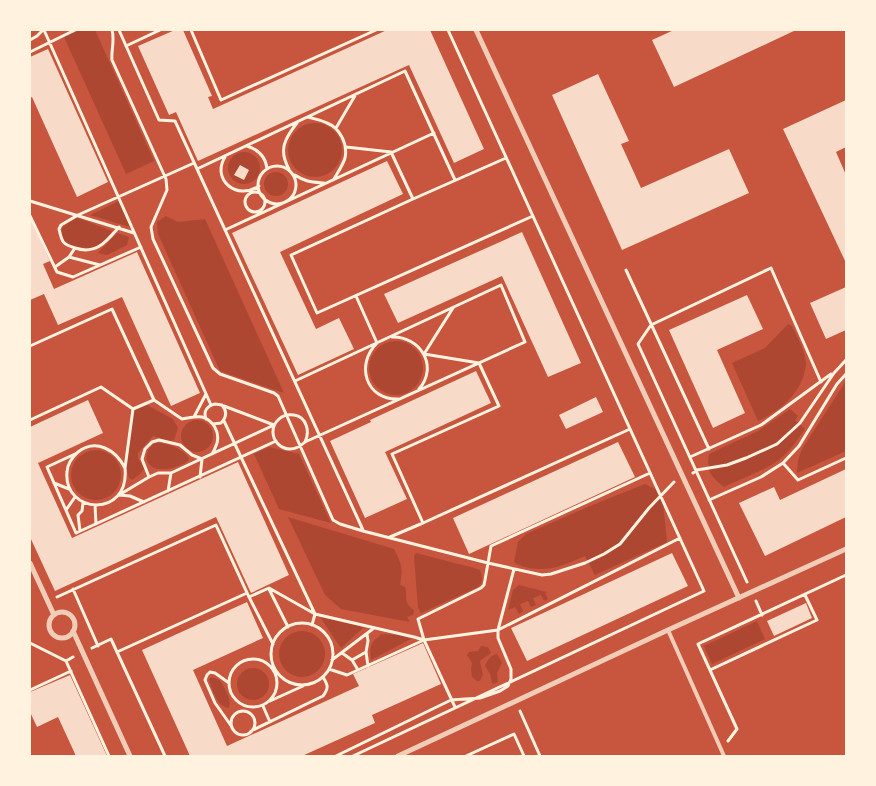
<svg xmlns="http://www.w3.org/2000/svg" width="876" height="786" font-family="'Exo 2',sans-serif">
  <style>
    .green { fill: #ae4732 }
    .building { fill: #f7dbc8 }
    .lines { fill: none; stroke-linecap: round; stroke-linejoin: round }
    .path { stroke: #fff3e0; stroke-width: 3 }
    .service { stroke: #f1ccb7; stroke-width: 4 }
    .minor { stroke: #f1ccb7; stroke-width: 5 }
  </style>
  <rect width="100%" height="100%" fill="#c8553d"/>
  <path class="green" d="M80 30H95L154 161 126 174 64 37Z
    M288 150a27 27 0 1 1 54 0a27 27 0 1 1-54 0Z
    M228 168a16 16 0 1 1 32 0a16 16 0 1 1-32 0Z
    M264 184a12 12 0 1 1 24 0a12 12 0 1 1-24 0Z
    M119 201 133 228 90 215Z
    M166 216 178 222 205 219 284 393 220 371 158 234 157 222Z
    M76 218H78L112 231C108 237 103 244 95 247 89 249 70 247 65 242 64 241 63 236 62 235 62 232 61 230 63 227 66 224 72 221 76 218Z
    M117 233 129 237 127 245 107 255 98 253Z
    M788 324 792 326C797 337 805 350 806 363 806 368 804 373 803 378 795 398 778 412 758 421L732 363 765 348Z
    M369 368a27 27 0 1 1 54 0a27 27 0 1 1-54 0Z
    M846 381V451L797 473 798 460 802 449Z
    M147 405 173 419 178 428 174 440 170 441 153 436 138 453V458L144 469 139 475 132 480 129 478 126 468 134 409Z
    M790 409 798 416 795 420 805 429C798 439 790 451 780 459 764 471 743 478 724 487 711 477 706 471 709 454L758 431Z
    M181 436a16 16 0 1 1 32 0a16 16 0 1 1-32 0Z
    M155 443C167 442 182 448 189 458L188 461C180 466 170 470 160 469 150 469 142 459 149 449 150 447 153 445 155 443Z
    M269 447 299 454 331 523 279 509 254 454Z
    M71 475a25 25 0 1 1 50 0a25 25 0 1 1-50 0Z
    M645 484 657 490 663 502 667 542 595 575 585 556C563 565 550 573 525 567 521 566 518 565 514 562L518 542 526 534 590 506Z
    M288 517 394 549C402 564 403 569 400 585L403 586 405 587C408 597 403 603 414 610V612L413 615 407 617 410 622 341 609 325 595Z
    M416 553 474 568 480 570C482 577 484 581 478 587L421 613 418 608 414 556Z
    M519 585 547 592 545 593 548 599 544 601 541 595 533 598 536 605 531 607 528 601 520 604 523 611 519 614 515 607 508 610 513 590Z
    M320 617 364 627 341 648Z
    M757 621 765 639 712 664 704 646Z
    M279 654a23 23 0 1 1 46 0a23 23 0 1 1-46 0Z
    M382 634 399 635 411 639 371 660C369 646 371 642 382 634Z
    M481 646 488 647 491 653 481 660 480 662 483 674 480 681H477L472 677 471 669 472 663 467 655 469 652 478 651Z
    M497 654 502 663 497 673 498 682 493 684 492 683 490 674 485 666C487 660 491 655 497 654Z
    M237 684a16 16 0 1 1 32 0a16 16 0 1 1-32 0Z
    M211 677 220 680C224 688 232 698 229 708 216 706 213 690 209 680Z"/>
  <path class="building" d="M175 30H183L212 96 208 97 213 109 387 30H430L484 149 454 163 409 65 198 161 176 112 169 115 138 46Z
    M674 30H796L674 87 652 40Z
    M48 49 108 182 77 197 32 97 30 98V57Z
    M598 74 629 141 621 144 641 188 729 149 749 193 622 250 552 95Z
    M846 100V147L836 152 846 175V263L783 129Z
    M387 161 403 194 280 252 316 329 339 318 354 349 298 375 232 233Z
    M240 165 249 170 244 180 234 175Z
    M30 218 50 261 43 264 54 289 137 252 200 393 171 406 122 297 58 325 44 294 30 300Z
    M522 232 581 363 548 377 502 276 398 323 384 294Z
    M846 287V330L826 339 810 303Z
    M747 295 763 329 717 350 745 413 713 428 669 330Z
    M476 371 491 403 385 452 407 499 365 518 330 441 371 422 370 420Z
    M596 397 603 412 566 429 559 415Z
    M88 400 103 433 38 463 72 538 238 462 289 575 251 593 216 517 55 591 30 537V427Z
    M618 442 635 477 469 554 453 518Z
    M846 469V517L765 556 739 503 774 487 780 500Z
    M672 553 688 586 527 661 511 628Z
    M247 602 263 638 193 670 227 746 359 686 353 674 423 643 441 684 372 715 375 723 302 756H190L142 650Z
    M806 603 812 618 774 636 767 621Z
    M70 675 107 756H76L58 717 37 727 30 712V692Z"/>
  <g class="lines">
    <path class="path" d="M44 30 211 405
      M112 30C115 40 111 50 112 60L166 179 167 190 151 227 153 239 213 368 220 374 274 393 278 396 333 520 340 524 363 531 488 563 542 575 551 574 585 563 604 554 620 544 649 508 674 482
      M119 30 159 120 175 121 363 530
      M191 30 221 100 376 30
      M30 40 37 36 43 30
      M126 46 160 30
      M30 52 75 30
      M308 117C314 119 321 120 327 123 340 128 348 144 345 158 343 165 338 172 334 179
      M336 128 356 94
      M247 146C259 150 266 157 267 169
      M346 147 391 152 413 199 506 158
      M225 157C211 180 237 201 259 186
      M258 185a19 19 0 1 1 38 0a19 19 0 1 1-38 0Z
      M197 169 405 71 455 180
      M289 169C278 150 285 138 297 123
      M295 175C305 182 312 182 324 183
      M245 202a10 10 0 1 1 20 0a10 10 0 1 1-20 0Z
      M413 199 291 255 317 313 533 216
      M30 201 134 233
      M30 216 57 272 73 277 141 247
      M119 227C106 242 96 255 75 248 62 244 62 242 59 229L61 225 78 215 194 163
      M225 230 434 133
      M69 257 100 265
      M55 267 69 257 75 248
      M626 270 709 449
      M356 296 377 343C355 365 366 400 398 399
      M392 337C420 336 439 366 419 389
      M30 346 112 309 154 400
      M295 381 501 285 525 342 305 442C284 462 262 434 279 419 283 415 288 414 294 415 307 417 310 432 305 442
      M224 406 274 425
      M194 417 206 394
      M206 419C203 411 207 406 215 404L222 405C227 411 227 417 221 423L213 424
      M30 420 101 387 133 409
      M224 421 315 614 312 625
      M75 454 47 467 76 533 276 441
      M690 457 761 425 831 374
      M783 463 798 480 846 458
      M125 468C116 450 96 438 78 452 72 457 67 465 67 472 63 514 130 519 125 468L133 409 154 400 182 419C189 418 196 416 202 417 213 420 220 432 217 443 216 446 214 451 212 454
      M693 473 697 470 727 465 746 458 777 444 800 423 834 373 846 360
      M149 477 142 459 145 449 152 442 159 440 180 445 192 455 202 459 200 477
      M54 483 69 489
      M168 491 171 473
      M119 495 149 477 158 473H171L274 425
      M119 495 130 496 144 502
      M709 500 761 477 783 463 799 446 837 384 846 374
      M95 505 96 524
      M66 510 75 497
      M423 523 392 454 499 406 479 363 424 354 453 308
      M80 531 78 515 82 511 83 503
      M390 537 423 523 630 429
      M747 582 638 344 651 325 771 268 821 382
      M73 589 98 646
      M269 589 288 627
      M57 597 216 525 249 597 273 644
      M249 597 269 588 315 614 414 637 424 640 455 707
      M756 601 762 615
      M271 654a31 31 0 1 1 62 0a31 31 0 1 1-62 0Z
      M367 634 368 641 366 652 368 666
      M424 640 418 619 481 588 484 585 485 580 491 546 650 473
      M30 643 66 661 109 756
      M92 648 111 639 165 756
      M117 652 247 593
      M342 653 352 660 358 670
      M229 683a24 24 0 1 1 48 0a24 24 0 1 1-48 0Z
      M332 660 374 628
      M352 660 366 652
      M66 661 73 657
      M329 669 347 675 424 640 498 630 680 538
      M710 670 817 620 805 595
      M229 683 215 673 210 672 207 675 205 680 215 703 232 727
      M30 690 71 671
      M270 701 303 686
      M263 706 270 722
      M520 711 540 756
      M231 723a12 12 0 1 1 24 0a12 12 0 1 1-24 0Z
      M251 731 323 696C329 688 328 685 323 677
      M728 741 737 729 698 644 846 575
      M336 756 451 700 480 698 500 691 508 686 511 679V669L498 638V630L514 569
      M353 756 704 591 448 30
      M466 756 514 734 524 756"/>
    <path class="service" d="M668 630 724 756"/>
    <path class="minor" d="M476 30 739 598
      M30 563 54 615
      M49 625a13 13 0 1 1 26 0a13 13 0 1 1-26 0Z
      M73 631 130 756
      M398 756 668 630 846 549"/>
  </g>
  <rect width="876" height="786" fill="none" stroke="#fff3e0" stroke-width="62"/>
</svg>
